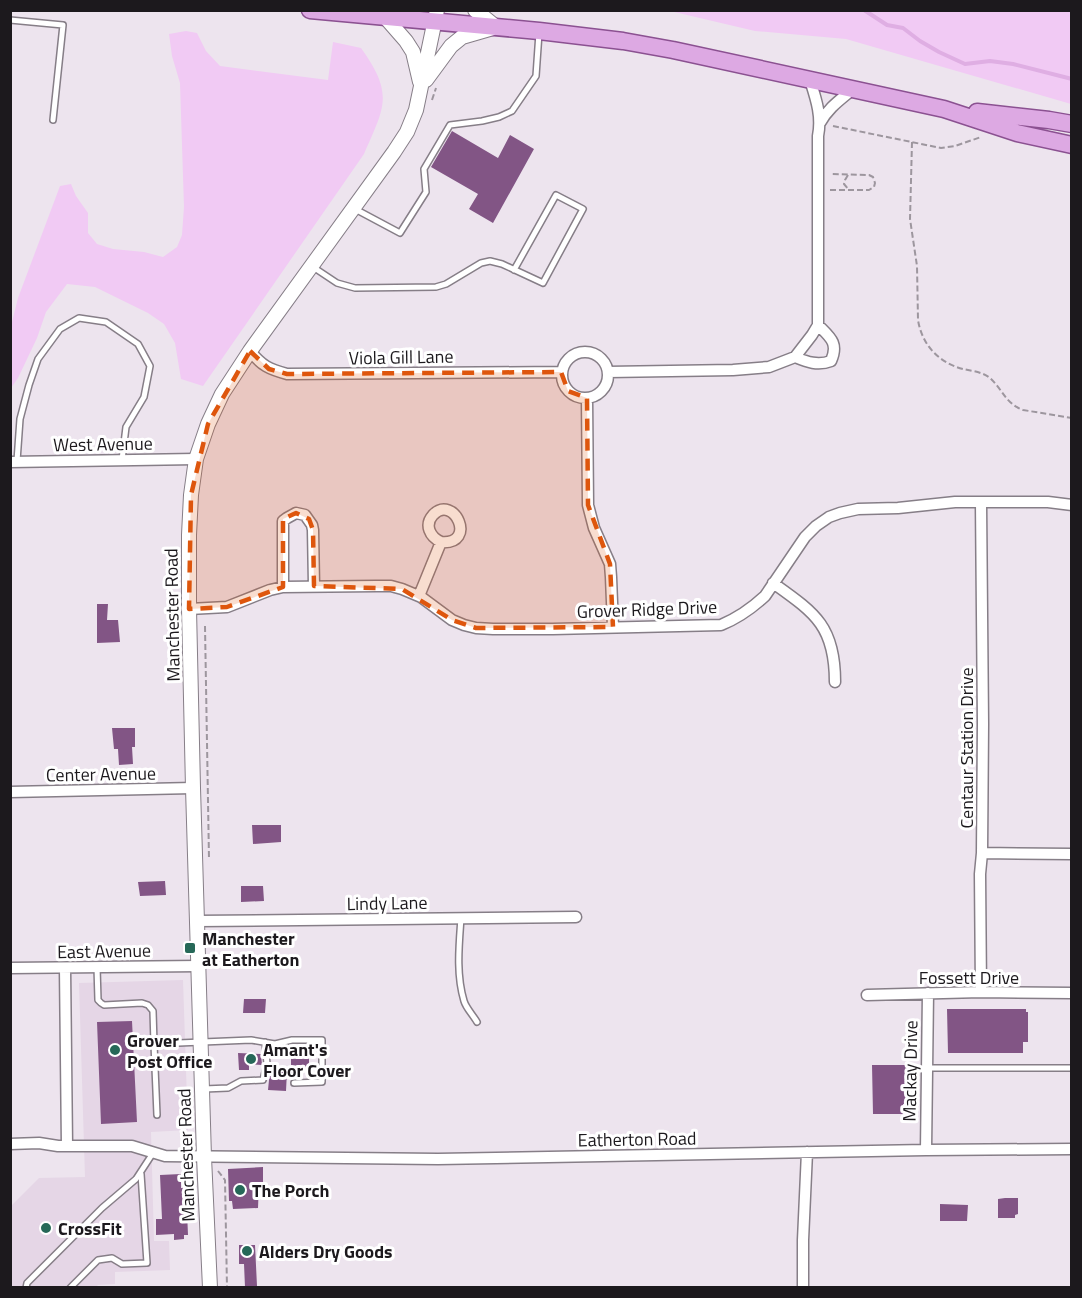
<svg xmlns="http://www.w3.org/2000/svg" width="1082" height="1298" font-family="'Titillium Web',sans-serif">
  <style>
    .built { fill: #e5d6e6 }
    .green { fill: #f1caf4 }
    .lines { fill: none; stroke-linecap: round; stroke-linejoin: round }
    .stream { stroke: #dfaee3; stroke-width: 4 }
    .building { fill: #825585 }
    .service-casing { stroke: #867e87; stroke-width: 8 }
    .minor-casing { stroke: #867e87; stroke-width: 13 }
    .tertiary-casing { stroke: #867e87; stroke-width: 16 }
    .primary-casing { stroke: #8b5191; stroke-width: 19 }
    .path { stroke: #9d969e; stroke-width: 2; stroke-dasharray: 6 3; stroke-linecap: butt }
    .service { stroke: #fff; stroke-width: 5 }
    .minor { stroke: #fff; stroke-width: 10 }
    .tertiary { stroke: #fff; stroke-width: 14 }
    .primary { stroke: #dda9e3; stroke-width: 16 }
    .marked { fill: #de560d; fill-opacity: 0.2; stroke: #de560d; stroke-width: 4.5; stroke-dasharray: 12 8; stroke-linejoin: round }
    .poi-dot { fill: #266858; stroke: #fff; stroke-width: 2 }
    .labels { text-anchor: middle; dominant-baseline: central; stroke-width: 6; stroke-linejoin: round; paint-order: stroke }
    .street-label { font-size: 18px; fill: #1c191d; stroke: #fff }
    .poi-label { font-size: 18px; font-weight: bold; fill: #1c191d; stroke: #fff; text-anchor: start }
  </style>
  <rect width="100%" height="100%" fill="#ede4ee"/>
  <path class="built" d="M183 980 188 1130 151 1132 154 1241H169L170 1270 115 1272V1284L98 1285 96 1287 11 1288V1206L39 1178 85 1177 79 983Z"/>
  <path class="green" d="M670 11H1071V104L846 39 755 31Z
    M186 31 197 33 206 51 220 66 328 80 333 42 361 48C394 94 385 106 364 154L203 386 181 379 175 343 164 324 148 313 95 287 67 284 46 312 37 338 18 378 11 388V326L18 298 60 186 71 184 76 196 88 213V233L97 244 113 249 144 252 163 257 177 247 182 235 184 207 180 83 172 56 169 34Z"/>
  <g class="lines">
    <path class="stream" d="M864 10 887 25 903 28 920 41 939 52 965 64 990 61 1013 64 1072 79"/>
  </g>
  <path class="building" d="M452 131 498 158 510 135 534 149 493 223 469 209 478 194 431 167Z
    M97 604H108L107 620H118L120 642 97 643Z
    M112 728H135V747H132L133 764 119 765 118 749H114Z
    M252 825H281V842L253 844Z
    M165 881 166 895 140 896 138 882Z
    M241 886H263L264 901 241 902Z
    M244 999H266L265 1013H243Z
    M947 1009H1026V1012H1028V1042H1023V1053H948Z
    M132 1021 137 1122 101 1124 97 1022Z
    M291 1047H309V1070L291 1071Z
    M238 1053 261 1054 262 1065 249 1064V1070H239Z
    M872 1065H907V1104H903V1114H873Z
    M270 1070 287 1071 286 1091 268 1090Z
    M263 1167V1183H259L258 1208 233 1209 232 1201H229L228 1169Z
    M181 1174V1188H186L188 1235H184V1239L174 1240V1234L156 1235V1219H162L160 1175Z
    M1005 1198H1018V1214L1015 1215V1218H998V1199Z
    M940 1204 968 1205 967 1221H940Z
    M239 1245H255L257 1286 245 1287 244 1264H239Z"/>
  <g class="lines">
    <defs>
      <path id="service" d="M10 20 63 25 53 120
        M355 209 400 233 426 192 424 169 450 125 482 121 499 117 512 111 536 76 539 33
        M313 267 337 283 355 288 436 287 446 284 481 263 490 261 502 264 543 283 583 209 556 195 514 270
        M17 461 20 419 29 385 38 359 60 329 79 318 106 322 138 344 150 366 144 397 126 427 122 460
        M461 918C459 946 456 974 464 1001 466 1008 473 1015 477 1022
        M97 967 98 1000 101 1003 104 1005 142 1003 148 1005 153 1011 154 1044
        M927 1068H1072
        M204 1089 228 1088 241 1081 263 1080 267 1064 265 1042
        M157 1115 154 1044 251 1040 275 1044 292 1040H322V1082L294 1083
        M26 1288 27 1283 102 1208 136 1179 153 1153
        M70 1288 98 1260 112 1258 122 1264 147 1263 141 1174"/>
      <path id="minor" d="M820 123C828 108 840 100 853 89
        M250 351C262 366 269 369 287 374L561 372
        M562 375a23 23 0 1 1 46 0a23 23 0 1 1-46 0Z
        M795 357C807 362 818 366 831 361 839 343 830 337 818 325
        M608 372 733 370 769 367 795 357 812 335 818 325V136C822 116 816 99 810 80
        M587 398 588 505 594 528 610 564 611 577 613 627
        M10 462 196 459
        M773 583C815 613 835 626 835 682
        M283 587V521L287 518 296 513 305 515 312 525 313 530 314 586
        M419 596 441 542C430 537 424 525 433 515 454 493 478 545 441 542
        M189 609 227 607 270 590 283 587 376 586H391L402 589 421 597 452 620 464 625 476 628 493 629H553L721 625C738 618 751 609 765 596L805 537 816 526 829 517 840 513 858 509 898 508 955 502H1048L1072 505
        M10 792 193 788
        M982 853 1072 854
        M197 921 576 917
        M10 968 199 966
        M65 968 67 1146
        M981 992 980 874 982 853 983 724 981 503
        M867 995 981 992 1072 993
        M10 1144 39 1143 58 1146H132L165 1156 438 1159 926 1150 1072 1149
        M926 1150 928 993
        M803 1288V1240L807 1152"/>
      <path id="tertiary" d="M475 10 496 27
        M391 14 385 17 406 41 413 52 420 82
        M426 80 451 46 462 37 493 28
        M210 1288 204 1157 193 788 189 609V535L191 495 196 459 208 424 222 394 250 351 394 152 407 132 416 110 437 10"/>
      <path id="primary" d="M310 10 539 31 623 41 673 50 944 109 1017 133 1072 145
        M977 112 1049 120 1072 124"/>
    </defs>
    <use href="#service" class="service-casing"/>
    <use href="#minor" class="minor-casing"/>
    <use href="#tertiary" class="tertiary-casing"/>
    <use href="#primary" class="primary-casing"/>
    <path class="path" d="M432 100 436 88
      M833 126 941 148 955 146 981 137
      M912 142 910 219 917 266 918 320C922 345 939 363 963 369 972 371 983 372 990 378 1003 390 1005 403 1023 410L1072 418
      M848 175 845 180 844 184 849 190
      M830 190H869L874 187 875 183 873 177 869 175 830 174
      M205 626 209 859
      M218 1171 225 1180 227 1288"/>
    <use href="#service" class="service"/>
    <use href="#minor" class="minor"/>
    <use href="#tertiary" class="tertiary"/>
    <use href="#primary" class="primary"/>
  </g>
  <path class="marked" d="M250 351 269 369 287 374 561 372 568 391 587 398 588 505 610 564 613 627 476 628 452 620 402 589 314 586 313 530 309 519 296 513 283 519V587L227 607 189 609 191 495 208 424Z"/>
  <g class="poi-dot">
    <rect x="184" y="942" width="12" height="12" rx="3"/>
    <circle cx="115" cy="1050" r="6"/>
    <circle cx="251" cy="1059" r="6"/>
    <circle cx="240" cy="1190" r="6"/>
    <circle cx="46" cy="1228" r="6"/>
    <circle cx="247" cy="1251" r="6"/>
  </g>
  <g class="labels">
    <g class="street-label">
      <text transform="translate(401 357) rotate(-1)">Viola Gill Lane</text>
      <text transform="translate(103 444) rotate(-1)">West Avenue</text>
      <text transform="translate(647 609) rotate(-2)">Grover Ridge Drive</text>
      <text transform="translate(172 615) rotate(-91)">Manchester Road</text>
      <text transform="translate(966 748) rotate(-90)">Centaur Station Drive</text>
      <text transform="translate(101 774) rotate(-1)">Center Avenue</text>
      <text transform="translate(387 903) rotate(-1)">Lindy Lane</text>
      <text transform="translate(104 951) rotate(-1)">East Avenue</text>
      <text x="969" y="977">Fossett Drive</text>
      <text transform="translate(910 1071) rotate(-89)">Mackay Drive</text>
      <text transform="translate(637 1139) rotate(-1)">Eatherton Road</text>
      <text transform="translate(186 1155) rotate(-92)">Manchester Road</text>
    </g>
    <g class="poi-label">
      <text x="202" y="938">Manchester<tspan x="202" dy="21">at Eatherton</tspan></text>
      <text x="127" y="1040">Grover<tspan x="127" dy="21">Post Office</tspan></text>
      <text x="263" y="1049">Amant's<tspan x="263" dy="21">Floor Cover</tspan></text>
      <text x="252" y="1190">The Porch</text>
      <text x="58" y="1228">CrossFit</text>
      <text x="259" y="1251">Alders Dry Goods</text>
    </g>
  </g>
  <rect width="1082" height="1298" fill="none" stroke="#1c191d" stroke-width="24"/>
</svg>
